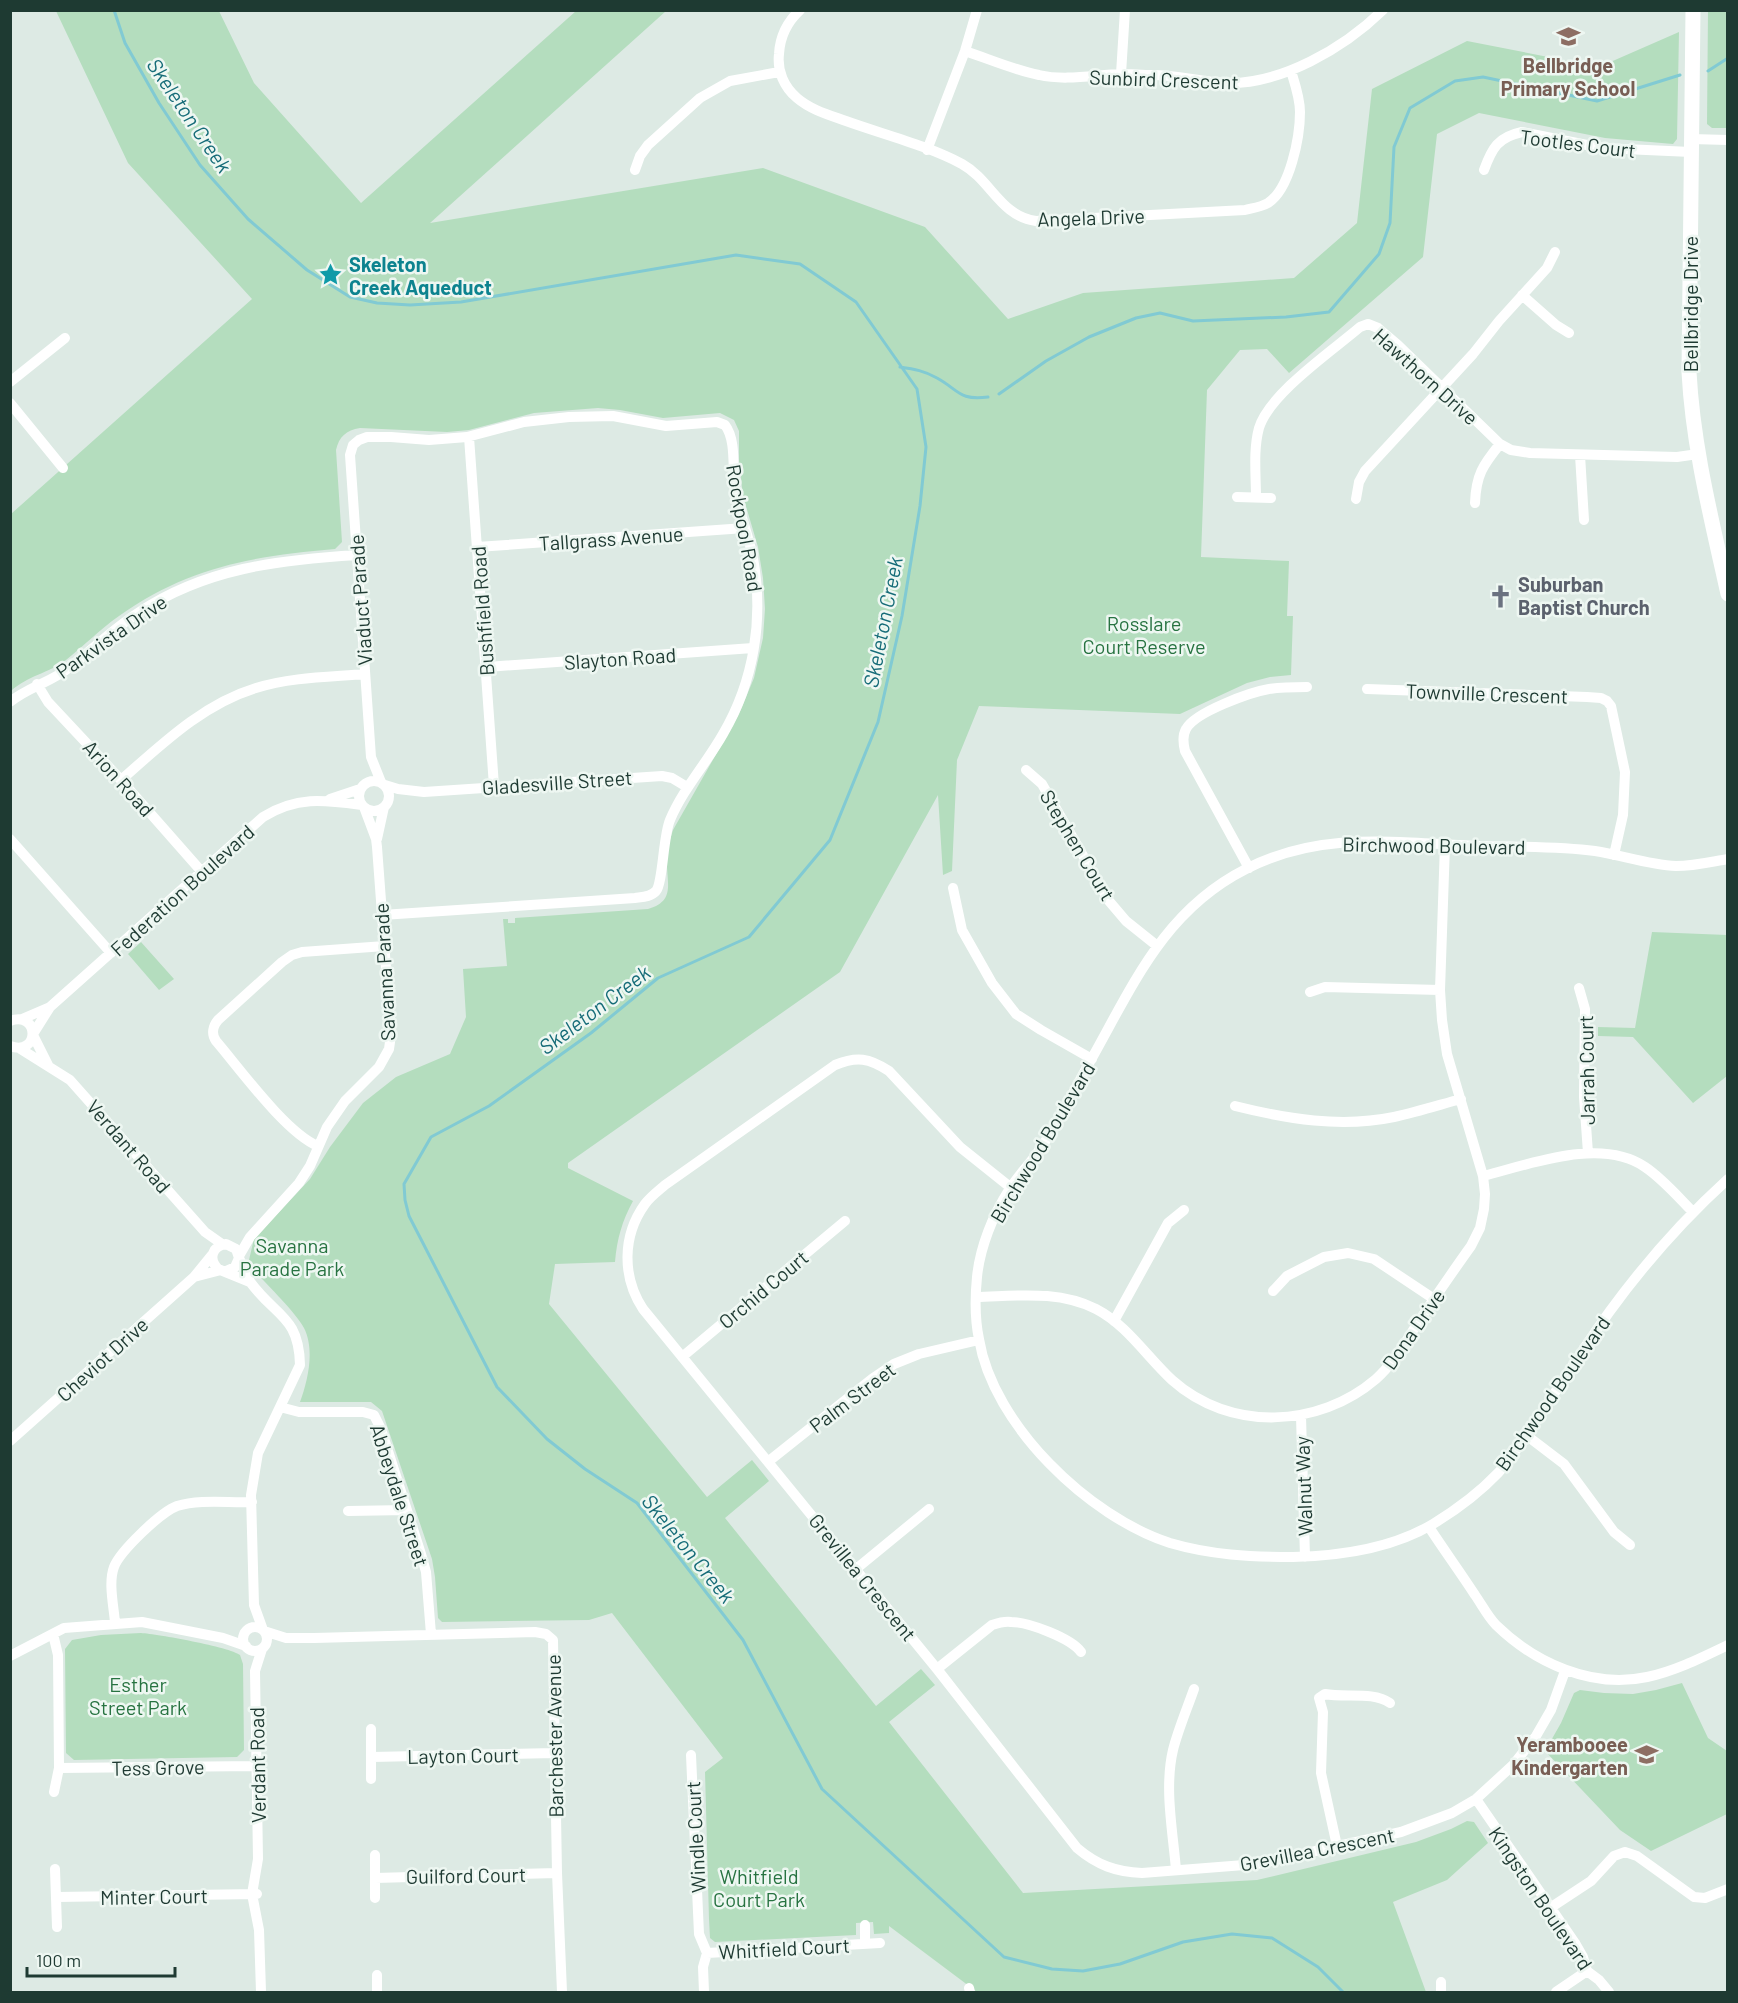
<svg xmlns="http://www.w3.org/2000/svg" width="1738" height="2003" font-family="Barlow,sans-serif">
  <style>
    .green { fill: #b4ddbe }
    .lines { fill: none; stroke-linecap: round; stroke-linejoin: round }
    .stream { stroke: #81cad3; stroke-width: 3 }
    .street { stroke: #fff; stroke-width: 10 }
    .secondary { stroke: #fff; stroke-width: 15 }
    .labels { text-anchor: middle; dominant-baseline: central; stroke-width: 5; stroke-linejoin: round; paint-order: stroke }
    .education-label { font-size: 20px; font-weight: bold; fill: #785e54; stroke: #eef7f2 }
    .street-label { font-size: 20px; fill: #1e3a32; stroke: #eef7f2 }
    .culture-label { font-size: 20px; font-weight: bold; fill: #0d838f; stroke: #eef7f2; text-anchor: start }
    .worship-label { font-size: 20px; font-weight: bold; fill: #5b616d; stroke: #eef7f2; text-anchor: start }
    .park-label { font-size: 20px; fill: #277341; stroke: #eef7f2 }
    .water-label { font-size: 21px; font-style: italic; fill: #166c78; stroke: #eef7f2 }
  </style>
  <rect width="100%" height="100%" fill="#ddeae4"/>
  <path class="green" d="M1708 10 1727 11V128H1712L1707 124Z
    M56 11H219L254 83 361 203 576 11H666L430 223 763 168 925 227 1008 319 1083 293 1294 278 1357 223 1372 89 1467 41 1599 67 1679 32 1677 139 1673 144 1605 138 1479 113 1437 134 1423 257 1289 373 1267 349 1240 350 1207 390 1201 557 1289 561 1287 616H1293L1291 675 1270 677 1247 683 1180 714 979 706 957 760 952 871 943 875 938 795 840 972 568 1163V1168L633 1201C622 1221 617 1239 615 1262L555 1264 549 1304 707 1497 752 1460 769 1481 725 1518 876 1706 921 1669 935 1685 889 1722 1023 1893 1257 1880 1416 1842 1451 1829 1467 1821 1474 1822 1488 1843 1447 1880 1393 1902 1426 1992H977L889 1926V1933L874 1934 873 1922 856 1923V1935L715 1942 710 1938 709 1919 705 1772 723 1758 612 1613 589 1620 442 1622 438 1618 435 1577 432 1559 382 1411 371 1402H300C308 1380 315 1350 304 1328 294 1310 263 1281 248 1264L254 1239 310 1179 330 1147 363 1103 396 1077 450 1054 466 1017 463 969 507 966 503 919H508V923H515V918L648 909C673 902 668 887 667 867 666 854 669 842 673 830L739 714 754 678 763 638 765 609 763 578 758 547 743 496 739 461V431L734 420 720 413 663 418 620 410 598 408 534 413 469 430 447 432 360 428C346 430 339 437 336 450L342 542 335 549C253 556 188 567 119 616 100 629 84 646 66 660 49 673 27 676 11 691V514L252 299 128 163Z
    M1652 932 1727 935V1076L1693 1103 1633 1037 1598 1036V1027L1635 1028Z
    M141 942 174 979 159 990 128 954Z
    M141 1633C157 1634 230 1647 240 1655L243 1664 244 1750 237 1757 74 1760 66 1753 65 1649 72 1640 101 1635Z
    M1682 1683 1708 1738 1727 1751V1814L1651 1851 1620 1830 1545 1751 1561 1723 1574 1693 1580 1690 1604 1693 1633 1694 1656 1690Z"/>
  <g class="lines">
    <path class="stream" d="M114 10 125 43 159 103 200 165 248 219 307 270 350 297 377 303 410 305 461 302 736 255 800 264 856 302 917 389 926 447 920 506 902 616 878 722 830 840 749 937 658 978 591 1033 489 1106 431 1137 404 1184 405 1200 409 1216 497 1387 547 1439 585 1469 637 1503 743 1640 822 1789 1004 1957 1052 1969 1083 1971 1120 1964 1183 1942 1232 1934 1272 1938 1318 1967 1343 1992
      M1708 71 1728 58
      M900 367C914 369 925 371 937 378 959 390 959 401 988 397
      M999 394 1046 361 1089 337 1136 318 1160 313 1193 321 1286 317 1329 312 1379 254 1390 223 1394 147 1410 108 1455 81 1483 77 1597 101 1680 75"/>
    <path class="street" d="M800 10C787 22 780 36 779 54 777 71 784 87 797 98 811 110 829 115 846 121 882 134 929 146 962 164 991 180 1000 216 1036 221L1245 210C1253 208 1261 207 1268 203 1290 189 1300 137 1300 112 1300 98 1295 84 1291 71
      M965 51C989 59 1014 70 1039 75 1065 81 1094 75 1121 74 1131 74 1142 75 1153 75 1177 75 1201 82 1225 83 1281 85 1344 48 1383 10
      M1121 74 1125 10
      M1691 139 1728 140
      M927 150 965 51 977 10
      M635 170 640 156 648 145 700 98 730 81 779 72
      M1484 170C1492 148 1498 137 1522 132L1602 148 1691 152
      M1522 295 1556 325 1569 333
      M10 382 65 338
      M10 403 63 468
      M469 437 494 786
      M1580 455 1584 520
      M1237 497 1271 498
      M1256 498C1256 475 1253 450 1259 428 1269 394 1332 351 1360 327L1368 324 1378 328 1398 345 1500 444 1511 450 1530 453 1677 457 1698 454
      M1356 499 1359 482 1365 471 1473 354 1499 321 1547 268 1555 252
      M1475 503C1476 475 1483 465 1500 444
      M477 547 745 528
      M487 667 753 648
      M37 684 48 702 121 780 202 872
      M1367 689 1587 697 1601 698 1607 701 1611 706 1625 772 1623 815 1614 855
      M10 702C28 687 52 682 70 667 93 649 113 629 138 613 205 568 279 560 357 555
      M1026 770 1042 784 1109 901 1126 921 1156 945
      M121 780C162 744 203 704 256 688 291 677 330 677 365 674
      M359 796a15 15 0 1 1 30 0a15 15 0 1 1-30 0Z
      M381 782 371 757 350 455 353 445 359 440 367 437H391L429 440 467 437 524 422 569 417 613 416 666 426 717 422 725 425C738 442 731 476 736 497 741 517 749 537 753 558 764 619 754 681 723 734 706 764 683 789 670 820 663 836 663 883 656 891 651 897 642 897 635 898L382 915
      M385 785 398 789 424 792 662 776 672 778 687 787
      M330 799 360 789
      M10 839 111 953
      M377 839 384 807
      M1728 859C1710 862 1694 866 1676 866 1648 865 1622 855 1595 851 1557 846 1518 847 1481 846 1398 843 1322 830 1246 869 1165 910 1134 983 1092 1058 1075 1088 1060 1121 1040 1149 1031 1163 1018 1175 1009 1190 993 1215 980 1247 977 1277 975 1297 975 1320 979 1339 993 1425 1089 1517 1170 1543 1211 1555 1250 1557 1293 1557 1341 1556 1391 1549 1433 1524 1456 1510 1479 1493 1498 1473 1512 1458 1523 1439 1535 1423 1560 1385 1584 1347 1610 1311 1645 1263 1684 1219 1728 1179
      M1249 868 1185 751C1183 743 1182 736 1186 729 1195 712 1251 692 1269 689 1282 687 1294 687 1307 687
      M953 888 962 930 992 983 1016 1014 1041 1030 1092 1059
      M1579 988 1585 1009 1584 1097 1588 1153
      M1310 992 1325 987 1440 990
      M22 1019 50 1007
      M10 1021C40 1010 40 1057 10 1046
      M33 1034 50 1007 263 817C297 796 324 800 362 805
      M33 1035 48 1065
      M19 1048 70 1080 205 1232 222 1244
      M1235 1106C1287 1119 1341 1128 1394 1117 1417 1112 1439 1105 1461 1099
      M318 1146C286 1133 240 1069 216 1041 211 1034 213 1026 218 1020L282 962 292 955 302 952 385 946
      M1483 1176C1531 1164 1601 1137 1645 1167 1663 1179 1678 1197 1693 1212
      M1010 1187 960 1147 889 1071C869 1058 857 1056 835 1065L665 1185C658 1191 650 1197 645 1204 622 1236 622 1277 643 1309L937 1669 1077 1848C1097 1865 1116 1872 1142 1873L1257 1864 1401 1832 1452 1813 1476 1799 1513 1765 1536 1736 1551 1710 1565 1671
      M239 1256 250 1237 299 1183 310 1166 327 1127 345 1101 379 1067 389 1049 391 1035 377 847 376 839 364 807
      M239 1258C243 1266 246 1276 251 1283 276 1317 299 1316 300 1365L258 1453 251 1495 254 1605 263 1630
      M226 1271 235 1267 239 1258 236 1249 226 1244C212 1246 208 1259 218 1269L250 1282
      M194 1277 221 1270
      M1273 1291 1287 1276 1324 1257 1348 1253 1374 1259 1434 1299
      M976 1297C1017 1296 1058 1290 1096 1309 1127 1325 1147 1357 1172 1380 1230 1432 1319 1428 1376 1379 1394 1363 1406 1341 1419 1321 1436 1296 1453 1271 1471 1246L1480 1228 1484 1209 1485 1194 1483 1176 1447 1054 1442 1020 1440 990 1445 844
      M1114 1321 1168 1223 1184 1210
      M682 1357 845 1221
      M280 1407 299 1412H363L374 1415 381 1429 421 1554 426 1572 431 1634
      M1301 1416 1305 1557
      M1526 1435 1564 1464 1614 1532 1630 1545
      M10 1441 194 1277 212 1255
      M769 1461 872 1379 894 1364 919 1354 979 1340
      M348 1511 407 1510
      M1429 1527C1444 1550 1460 1572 1475 1595 1482 1605 1488 1617 1496 1625 1535 1663 1592 1689 1647 1677 1675 1671 1701 1658 1728 1645
      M856 1569 929 1509
      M115 1623C114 1607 108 1583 114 1567 120 1551 161 1512 177 1506 200 1499 228 1503 252 1502
      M243 1639a12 12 0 1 1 24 0a12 12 0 1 1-24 0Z
      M264 1631 286 1638H314L535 1632 546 1634 553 1640 557 1873 562 1992
      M53 1634 58 1655 59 1768 54 1792
      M10 1656 64 1628 142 1622 223 1638 246 1646
      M937 1669 992 1625C998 1623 1004 1621 1011 1622 1028 1622 1071 1638 1081 1652
      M371 1729V1779
      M691 1755 699 1934 707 1953
      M372 1757 555 1753
      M59 1768 257 1766
      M1476 1799 1575 1943 1583 1957 1587 1971 1599 1980 1609 1992
      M1337 1846 1321 1773 1323 1712 1319 1698 1325 1694C1345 1698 1373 1691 1390 1703
      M375 1855V1898
      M55 1869 57 1927
      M1176 1870C1173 1832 1164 1788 1173 1750 1178 1730 1187 1709 1194 1689
      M375 1878 557 1873
      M57 1897 257 1894
      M1550 1908 1591 1881 1614 1856 1625 1852 1637 1856 1694 1897 1705 1898 1728 1889
      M865 1925V1944
      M377 1975V1992
      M969 1988 970 1992
      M261 1992 259 1930 252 1894 258 1859 255 1671 262 1649
      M704 1992 703 1967 707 1953 880 1943
      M1441 1992V1982
      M1556 1992 1587 1971"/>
    <path class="secondary" d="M1693 10 1689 372C1693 448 1712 521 1728 594"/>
  </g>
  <defs>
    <symbol id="school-bare" viewBox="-9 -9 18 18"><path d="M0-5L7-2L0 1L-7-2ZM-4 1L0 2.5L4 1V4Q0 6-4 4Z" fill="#8d6e63" stroke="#eef7f2" stroke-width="2.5" paint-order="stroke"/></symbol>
    <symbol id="sight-bare" viewBox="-9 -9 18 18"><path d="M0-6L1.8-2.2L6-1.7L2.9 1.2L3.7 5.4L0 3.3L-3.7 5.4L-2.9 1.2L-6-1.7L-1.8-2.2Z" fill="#0f9aa8" stroke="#eef7f2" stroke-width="2.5" paint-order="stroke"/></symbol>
    <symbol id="church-bare" viewBox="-9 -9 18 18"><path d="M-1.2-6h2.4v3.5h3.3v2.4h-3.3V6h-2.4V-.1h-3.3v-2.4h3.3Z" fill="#6b7280" stroke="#eef7f2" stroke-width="2.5" paint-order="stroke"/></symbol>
  </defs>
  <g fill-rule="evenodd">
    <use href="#school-bare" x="1552" y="20" width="33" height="33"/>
    <use href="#sight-bare" x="314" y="258" width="33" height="33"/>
    <use href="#church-bare" x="1484" y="580" width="33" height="33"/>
    <use href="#school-bare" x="1630" y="1738" width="33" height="33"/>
  </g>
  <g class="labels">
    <g class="education-label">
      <text x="1568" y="65">Bellbridge<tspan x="1568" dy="23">Primary School</tspan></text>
      <text x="1628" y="1744" text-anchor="end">Yerambooee<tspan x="1628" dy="23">Kindergarten</tspan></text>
    </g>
    <g class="street-label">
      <text transform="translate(1164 79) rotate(2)">Sunbird Crescent</text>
      <text transform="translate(1578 143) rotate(7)">Tootles Court</text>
      <text transform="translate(1091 217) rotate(-2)">Angela Drive</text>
      <text transform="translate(1690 304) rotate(-90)">Bellbridge Drive</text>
      <text transform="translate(1426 376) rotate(42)">Hawthorn Drive</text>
      <text transform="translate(745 528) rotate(80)">Rockpool Road</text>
      <text transform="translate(611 538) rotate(-4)">Tallgrass Avenue</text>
      <text transform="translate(360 600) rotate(-94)">Viaduct Parade</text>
      <text transform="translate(482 611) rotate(-94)">Bushfield Road</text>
      <text transform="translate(111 636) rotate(-35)">Parkvista Drive</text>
      <text transform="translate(620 658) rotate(-4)">Slayton Road</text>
      <text transform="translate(1487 693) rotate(2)">Townville Crescent</text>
      <text transform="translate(119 778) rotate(48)">Arion Road</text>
      <text transform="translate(557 782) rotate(-4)">Gladesville Street</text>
      <text transform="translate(1078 845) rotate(59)">Stephen Court</text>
      <text transform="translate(1434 845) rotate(1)">Birchwood Boulevard</text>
      <text transform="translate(182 890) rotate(-42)">Federation Boulevard</text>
      <text transform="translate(384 972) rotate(-93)">Savanna Parade</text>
      <text transform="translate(1586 1070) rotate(-91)">Jarrah Court</text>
      <text transform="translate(1042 1142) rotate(-59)">Birchwood Boulevard</text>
      <text transform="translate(129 1146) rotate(49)">Verdant Road</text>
      <text transform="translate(763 1289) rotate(-40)">Orchid Court</text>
      <text transform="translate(1413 1329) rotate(-55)">Dona Drive</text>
      <text transform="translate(102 1359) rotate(-42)">Cheviot Drive</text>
      <text transform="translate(1552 1393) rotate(-55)">Birchwood Boulevard</text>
      <text transform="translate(852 1397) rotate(-37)">Palm Street</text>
      <text transform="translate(1303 1486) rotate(-92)">Walnut Way</text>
      <text transform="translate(400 1495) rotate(72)">Abbeydale Street</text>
      <text transform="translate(863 1577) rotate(51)">Grevillea Crescent</text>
      <text transform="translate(554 1736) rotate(-91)">Barchester Avenue</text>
      <text transform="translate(463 1755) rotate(-1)">Layton Court</text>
      <text transform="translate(257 1765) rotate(-91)">Verdant Road</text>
      <text transform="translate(158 1767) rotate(-1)">Tess Grove</text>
      <text transform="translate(695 1837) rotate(-93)">Windle Court</text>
      <text transform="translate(1317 1849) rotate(-11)">Grevillea Crescent</text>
      <text transform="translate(466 1875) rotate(-1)">Guilford Court</text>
      <text transform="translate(154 1896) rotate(-1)">Minter Court</text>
      <text transform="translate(1541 1898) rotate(56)">Kingston Boulevard</text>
      <text transform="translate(784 1948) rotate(-3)">Whitfield Court</text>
    </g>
    <g class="culture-label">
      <text x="349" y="264">Skeleton<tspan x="349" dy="23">Creek Aqueduct</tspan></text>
    </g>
    <g class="worship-label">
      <text x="1518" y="584">Suburban<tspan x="1518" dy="23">Baptist Church</tspan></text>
    </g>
    <g class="park-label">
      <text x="1144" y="623">Rosslare<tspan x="1144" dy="23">Court Reserve</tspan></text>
      <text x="292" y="1245">Savanna<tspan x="292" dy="23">Parade Park</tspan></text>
      <text x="138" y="1684">Esther<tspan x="138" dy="23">Street Park</tspan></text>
      <text x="759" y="1876">Whitfield<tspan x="759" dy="23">Court Park</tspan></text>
    </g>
    <g class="water-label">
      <text transform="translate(190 115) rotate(56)">Skeleton Creek</text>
      <text transform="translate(882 622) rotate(-79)">Skeleton Creek</text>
      <text transform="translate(594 1009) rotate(-37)">Skeleton Creek</text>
      <text transform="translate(689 1548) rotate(51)">Skeleton Creek</text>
    </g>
  </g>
  <rect width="1738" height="2003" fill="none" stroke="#1e3a32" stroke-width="24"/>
  <path d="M27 1967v9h148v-9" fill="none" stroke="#1e3a32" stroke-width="3"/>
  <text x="36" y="1967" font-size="18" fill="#1e3a32" stroke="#eef7f2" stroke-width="4.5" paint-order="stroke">100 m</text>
</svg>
